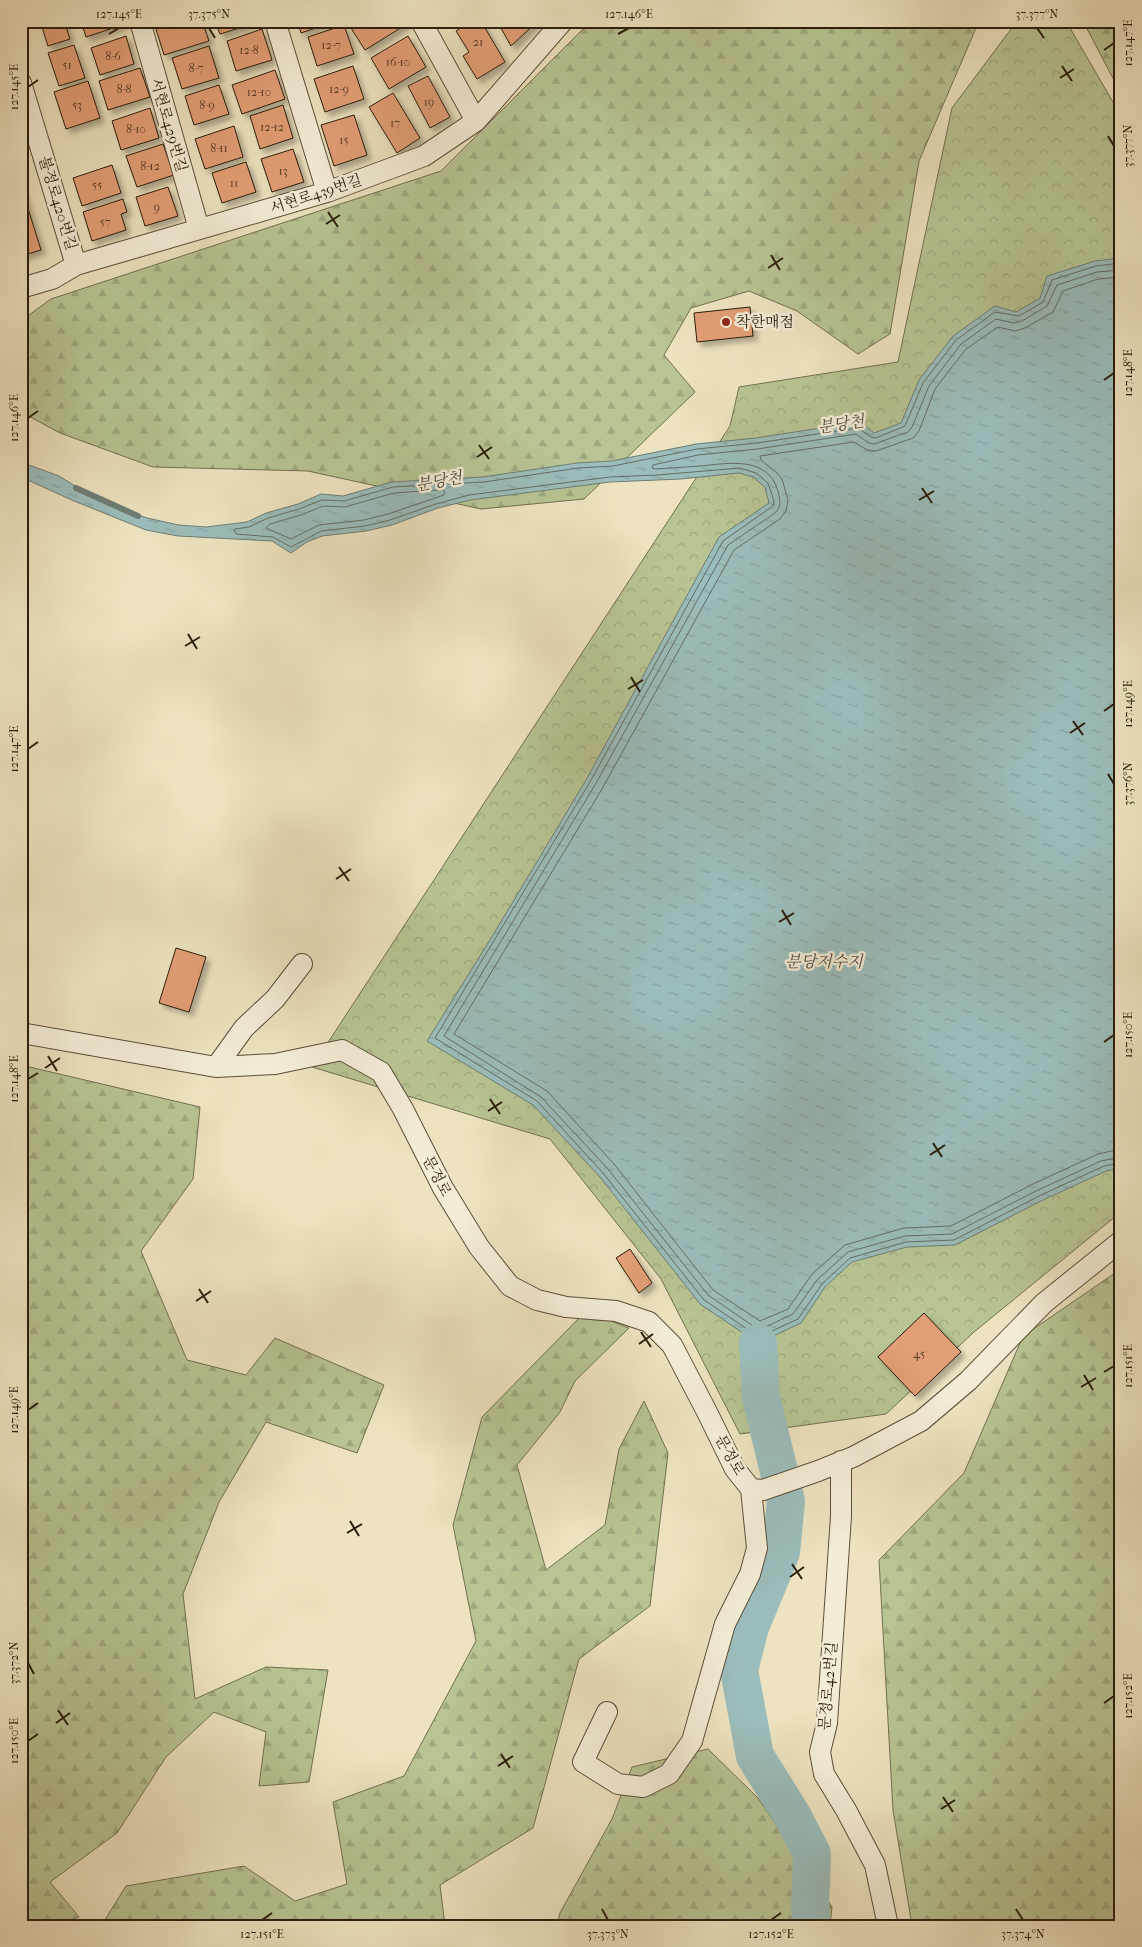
<svg xmlns="http://www.w3.org/2000/svg" width="1142" height="1947" font-family="'IM FELL French Canon','Noto Serif KR',serif">
  <style>
    .forest { fill: url(#forest-firs); stroke: #727050 }
    .park { fill: url(#park-crowns); stroke: #727050 }
    .water { fill: url(#water-ripples); stroke: #6e7d75 }
    .lines { fill: none; stroke-linecap: round; stroke-linejoin: round }
    .shore { stroke: #636d64; stroke-width: 1 }
    .stream { stroke: #6e7d75; stroke-width: 6 }
    .river { stroke: #9bbdbb; stroke-width: 38 }
    .building { fill: #e29e76; stroke: #2b1d0c; filter: url(#shadow) }
    .minor-casing { stroke: #5c4e39; stroke-width: 22 }
    .minor { stroke: #f3edd6; stroke-width: 20 }
    .ticks { fill: none; stroke: #2b1d0c; stroke-width: 2 }
    .poi-dot { fill: #8f2418; stroke: #f3edd6; stroke-width: 2 }
    .labels { text-anchor: middle; dominant-baseline: central; stroke-width: 5; stroke-linejoin: round; paint-order: stroke }
    .number-label { font-size: 12px; fill: #593d26 }
    .street-label { font-size: 15px; fill: #2b1d0c; stroke: #f3edd6 }
    .poi-label { font-size: 15px; fill: #2b1d0c; stroke: #f3edd6; text-anchor: start }
    .water-label { font-size: 16px; font-style: italic; fill: #4d4d41; stroke: #f3edd6 }
    .neatline { fill: none; stroke: #2b1d0c; stroke-width: 2 }
    .ticks-label { font-size: 12px; text-anchor: middle; fill: #2b1d0c }
  </style>
  <defs>
    <pattern id="forest-firs" width="22" height="20" patternUnits="userSpaceOnUse" patternTransform="scale(1.25)"><rect width="22" height="20" fill="#b8c493"/><path d="M5 1l3.5 6h-7zM16 11l3.5 6h-7z" fill="#9ea87e"/></pattern>
    <pattern id="park-crowns" width="20" height="18" patternUnits="userSpaceOnUse" patternTransform="scale(1.25)"><rect width="20" height="18" fill="#b8c493"/><path d="M2 6a3 3 0 1 1 6 0M12 15a3 3 0 1 1 6 0" fill="none" stroke="#9ea87e"/></pattern>
    <pattern id="water-ripples" width="26" height="14" patternUnits="userSpaceOnUse" patternTransform="scale(1.25)"><rect width="26" height="14" fill="#9bbdbb"/><path d="M2 4q2-2 4 0t4 0M15 11q2-2 4 0t4 0" fill="none" stroke="#86a2a0"/></pattern>
    <filter id="shadow"><feDropShadow dx="4.5" dy="4.5" stdDeviation="2.5" flood-color="#0004"/></filter>
  </defs>
  <rect width="100%" height="100%" fill="#ede3c0"/>
  <filter id="stains"><feTurbulence type="fractalNoise" baseFrequency=".004" numOctaves="4"/><feColorMatrix values="0 0 0 0 .2 0 0 0 0 .09 0 0 0 0 .02 0 0 0 .5 -.17"/></filter>
  <radialGradient id="worn" r=".72"><stop offset=".6" stop-color="#630" stop-opacity="0"/><stop offset="1" stop-color="#630" stop-opacity=".3"/></radialGradient>
  <path class="forest" d="M591 21H979L919 161 890 334 858 354 797 311 749 291 691 308 664 355 695 392 584 499 481 509 308 471 153 467 60 433 21 412V321L51 299 441 171Z
    M1083 21H1121V92L1117 86Z
    M21 1065 200 1107 193 1179 141 1251 187 1360 246 1375 275 1338 384 1385 357 1453 266 1422 219 1502 183 1594 195 1699 266 1667 328 1670 309 1782 259 1786 266 1732 214 1712 166 1757 117 1833 50 1882 79 1917 55 1926H21Z
    M1121 1269V1926H912L893 1810 879 1560 964 1473 1023 1336Z
    M586 1311 629 1328 575 1381 560 1412 517 1465 546 1570 605 1525 619 1449 644 1401 668 1453 650 1606 579 1659 533 1828 440 1885 445 1926H101L126 1886 244 1866 295 1901 347 1884 333 1802 404 1776 476 1641 453 1525 482 1417Z
    M708 1749 758 1798 832 1907 830 1926H557L560 1913 612 1819 632 1767Z"/>
  <path class="park" d="M1017 21H1066L1121 116V1212L974 1332 886 1414 740 1434 661 1279 550 1139 312 1067 730 426 739 387 898 362 952 108Z"/>
  <path class="water" d="M1121 258V1168L1106 1171 1041 1201 955 1245 907 1247 852 1262 825 1287 801 1323 758 1343 700 1304 600 1177 533 1105 427 1041 493 935 586 780 719 537 769 503 765 487 753 477 739 473 681 479 610 482 470 500 438 508 392 525 366 531 322 536 307 542 291 553 272 541 178 536 146 530 74 501 21 477V462L59 476 85 492 114 507 147 518 179 525 206 527 247 522 266 513 298 504 321 494 343 496 392 482 483 477 577 463 612 461 696 444 756 438 860 422 874 433 901 423 919 380 953 336 995 306 1016 312 1040 298 1047 276 1095 261Z"/>
  <g class="lines">
    <path class="shore" d="M1121 263 1096 266 1052 280 1043 302 1019 316 995 312 956 340 923 383 905 426 876 438 871 437 858 428 757 443 697 449 613 466 578 468 484 482 393 487 344 501 322 500 299 509 268 518 249 527 235 529 234 531 236 534 273 537 291 547 321 531 365 526 390 520 436 504 469 495 610 477 657 475 740 468 756 473 768 483 774 501 773 506 723 541 590 782 435 1038 537 1101 603 1173 704 1300 759 1337 798 1319 822 1284 850 1258 906 1242 954 1240 1039 1196 1104 1166 1121 1163
      M1121 270 1097 272 1057 285 1047 306 1022 321 1014 323 996 319 961 344 929 386 912 427 908 432 874 444 869 443 856 434 757 449 698 455 653 465 652 468 655 469C670 468 686 467 701 466 729 463 768 456 778 491 780 500 782 506 775 513L728 545 595 785 444 1036 541 1097 608 1169 708 1295 759 1330 793 1314 817 1280 848 1252 905 1236 952 1234 1036 1191 1101 1161 1121 1157
      M1121 277 1098 279 1063 291 1053 312 1025 328 1015 331 998 327 966 349 935 389 919 431 913 438 876 451 867 450 854 442 760 456 761 460 777 473 782 479 788 500 786 511 780 519 734 550 602 789 454 1034 547 1091 614 1164 713 1290 760 1321 788 1309 812 1274 845 1245 904 1228 951 1226 1033 1184 1098 1154 1121 1149
      M443 490 445 492 444 495 388 514 364 520 319 525 291 539 266 528 270 524 301 515 323 506 345 507 394 493Z"/>
    <path class="stream" d="M76 488 138 516"/>
    <path class="river" d="M758 1343 761 1397 786 1501 781 1552 750 1627 739 1670 755 1756 793 1817 812 1854 810 1908 812 1926"/>
  </g>
  <path class="building" d="M40 21H64L70 39 48 46Z
    M81 21H120L122 25 86 37Z
    M171 21H202L209 41 164 55 156 29 172 24Z
    M215 21H259V22L220 34Z
    M297 21H336L301 33Z
    M356 21H406L407 24 365 50 349 25Z
    M472 21H481L505 62 477 79 463 56 469 52 456 31Z
    M497 21H538L511 46Z
    M344 25 354 54 317 66 308 37Z
    M262 29 272 60 236 71 227 41Z
    M126 36 134 64 100 75 91 48Z
    M408 36 426 67 389 89 371 58Z
    M74 45 85 78 59 86 48 53Z
    M209 46 219 78 182 89 172 58Z
    M353 66 364 99 325 112 314 79Z
    M140 68 150 97 108 110 99 81Z
    M275 70 285 99 242 114 232 85Z
    M428 76 450 117 430 128 408 86Z
    M88 81 100 118 66 129 54 92Z
    M219 85 229 114 194 125 185 96Z
    M393 93 420 138 397 153 369 107Z
    M283 105 293 138 260 149 250 116Z
    M150 108 159 138 121 150 112 121Z
    M354 115 367 155 334 166 321 125Z
    M234 126 243 157 205 169 195 139Z
    M163 144 174 175 137 187 126 156Z
    M293 149 304 182 272 192 261 159Z
    M246 162 256 192 222 203 212 173Z
    M112 165 121 193 82 206 73 178Z
    M21 186 41 250 21 256Z
    M168 187 178 216 145 226 136 197Z
    M123 199 127 212 121 214 126 230 92 241 83 212Z
    M750 307 753 336 697 342 694 313Z
    M176 948 206 957 189 1012 159 1003Z
    M630 1249 652 1283 639 1293 616 1258Z
    M924 1313 961 1352 915 1396 878 1357Z"/>
  <g class="lines">
    <defs>
      <path id="minor" d="M140 21 199 229
        M275 21 327 192
        M421 21 476 121
        M21 83 76 265
        M21 288 52 279 76 265 327 192 424 156 476 121 563 21
        M21 1033 216 1067 275 1064 342 1050 381 1072 403 1109 443 1188 479 1247 510 1286 537 1300 566 1307 616 1311 649 1322 672 1345 707 1412 735 1469 751 1489 763 1490 818 1471 853 1457 921 1421 968 1381 1044 1303 1121 1241
        M216 1067 244 1028 275 999 302 964
        M841 1461V1516L827 1723 820 1752 824 1774 846 1810 875 1865 888 1926
        M607 1712 583 1762 618 1784 643 1787 669 1774 692 1741 725 1624 750 1574 757 1548 751 1489"/>
    </defs>
    <use href="#minor" class="minor-casing"/>
    <use href="#minor" class="minor"/>
  </g>
  <path class="ticks" d="M209 28 215 38M1037 28 1044 38M109 34 119 28M618 34 629 28M1104 50 1114 43M1062 66 1072 81M1060 78 1074 69M28 87 38 80M1108 136 1114 146M328 212 338 227M326 224 340 215M771 255 780 270M768 268 783 258M1104 380 1114 373M28 418 38 411M479 445 489 459M477 457 492 447M922 488 932 503M919 500 934 491M188 634 197 649M185 646 200 637M631 677 640 692M628 689 643 680M1104 711 1114 704M1073 721 1083 735M1070 733 1085 723M28 749 38 742M1108 774 1114 784M339 867 349 881M336 879 351 869M782 910 791 925M779 922 794 913M1104 1042 1114 1035M48 1056 57 1071M45 1068 60 1058M28 1079 38 1073M490 1099 500 1114M488 1111 502 1102M933 1143 942 1157M930 1155 945 1145M199 1289 208 1303M196 1301 211 1291M641 1332 651 1347M639 1344 653 1334M1104 1372 1114 1366M1084 1375 1093 1390M1081 1387 1096 1378M28 1410 38 1403M350 1521 359 1536M347 1533 362 1524M792 1564 802 1579M790 1577 804 1567M28 1663 34 1674M1104 1703 1114 1696M58 1710 68 1725M56 1723 70 1713M28 1741 38 1734M501 1754 510 1768M498 1766 513 1756M943 1797 953 1812M941 1809 955 1800M602 1909 608 1920M1016 1909 1023 1920M262 1920 272 1913M771 1920 781 1913"/>
  <circle class="poi-dot" cx="726" cy="322" r="5"/>
  <g class="labels">
    <g class="number-label">
      <text x="478" y="42">21</text>
      <text x="331" y="45">12-7</text>
      <text x="249" y="50">12-8</text>
      <text x="113" y="56">8-6</text>
      <text x="398" y="62">16-10</text>
      <text x="67" y="65">51</text>
      <text x="196" y="68">8-7</text>
      <text x="124" y="89">8-8</text>
      <text x="339" y="89">12-9</text>
      <text x="259" y="92">12-10</text>
      <text x="429" y="102">19</text>
      <text x="77" y="105">53</text>
      <text x="207" y="105">8-9</text>
      <text x="395" y="123">17</text>
      <text x="272" y="127">12-12</text>
      <text x="136" y="129">8-10</text>
      <text x="344" y="140">15</text>
      <text x="219" y="148">8-11</text>
      <text x="150" y="166">8-12</text>
      <text x="283" y="171">13</text>
      <text x="234" y="183">11</text>
      <text x="97" y="185">55</text>
      <text x="157" y="207">9</text>
      <text x="105" y="222">57</text>
      <text x="919" y="1354">45</text>
    </g>
    <g class="street-label">
      <text transform="translate(169 125) rotate(74)">서현로429번길</text>
      <text transform="translate(316 194) rotate(-18)">서현로439번길</text>
      <text transform="translate(58 203) rotate(73)">불정로420번길</text>
      <text transform="translate(437 1176) rotate(62)">문정로</text>
      <text transform="translate(730 1455) rotate(61)">문정로</text>
      <text transform="translate(828 1686) rotate(-85)">문정로42번길</text>
    </g>
    <g class="poi-label">
      <text x="736" y="322">착한매점</text>
    </g>
    <g class="water-label">
      <text transform="translate(841 424) rotate(-8)">분당천</text>
      <text transform="translate(439 481) rotate(-10)">분당천</text>
      <text x="824" y="961">분당저수지</text>
    </g>
  </g>
  <rect width="1142" height="1947" fill="none" stroke="#ede3c0" stroke-width="55"/>
  <rect x="28" y="28" width="1086" height="1892" class="neatline"/>
  <g class="ticks-label">
    <text x="119" y="18">127.145°E</text>
    <text x="209" y="18">37.375°N</text>
    <text x="629" y="18">127.146°E</text>
    <text x="1037" y="18">37.377°N</text>
    <text transform="translate(1128 43) rotate(-90)" y="4">127.147°E</text>
    <text transform="translate(14 87) rotate(-90)" y="4">127.145°E</text>
    <text transform="translate(1128 146) rotate(-90)" y="4">37.377°N</text>
    <text transform="translate(1128 373) rotate(-90)" y="4">127.148°E</text>
    <text transform="translate(14 418) rotate(-90)" y="4">127.146°E</text>
    <text transform="translate(1128 704) rotate(-90)" y="4">127.149°E</text>
    <text transform="translate(14 749) rotate(-90)" y="4">127.147°E</text>
    <text transform="translate(1128 784) rotate(-90)" y="4">37.376°N</text>
    <text transform="translate(1128 1035) rotate(-90)" y="4">127.150°E</text>
    <text transform="translate(14 1079) rotate(-90)" y="4">127.148°E</text>
    <text transform="translate(1128 1366) rotate(-90)" y="4">127.151°E</text>
    <text transform="translate(14 1410) rotate(-90)" y="4">127.149°E</text>
    <text transform="translate(14 1663) rotate(-90)" y="4">37.372°N</text>
    <text transform="translate(1128 1696) rotate(-90)" y="4">127.152°E</text>
    <text transform="translate(14 1741) rotate(-90)" y="4">127.150°E</text>
    <text x="262" y="1938">127.151°E</text>
    <text x="608" y="1938">37.373°N</text>
    <text x="771" y="1938">127.152°E</text>
    <text x="1023" y="1938">37.374°N</text>
  </g>
  <rect width="100%" height="100%" filter="url(#stains)"/>
  <rect width="100%" height="100%" fill="url(#worn)"/>
</svg>
